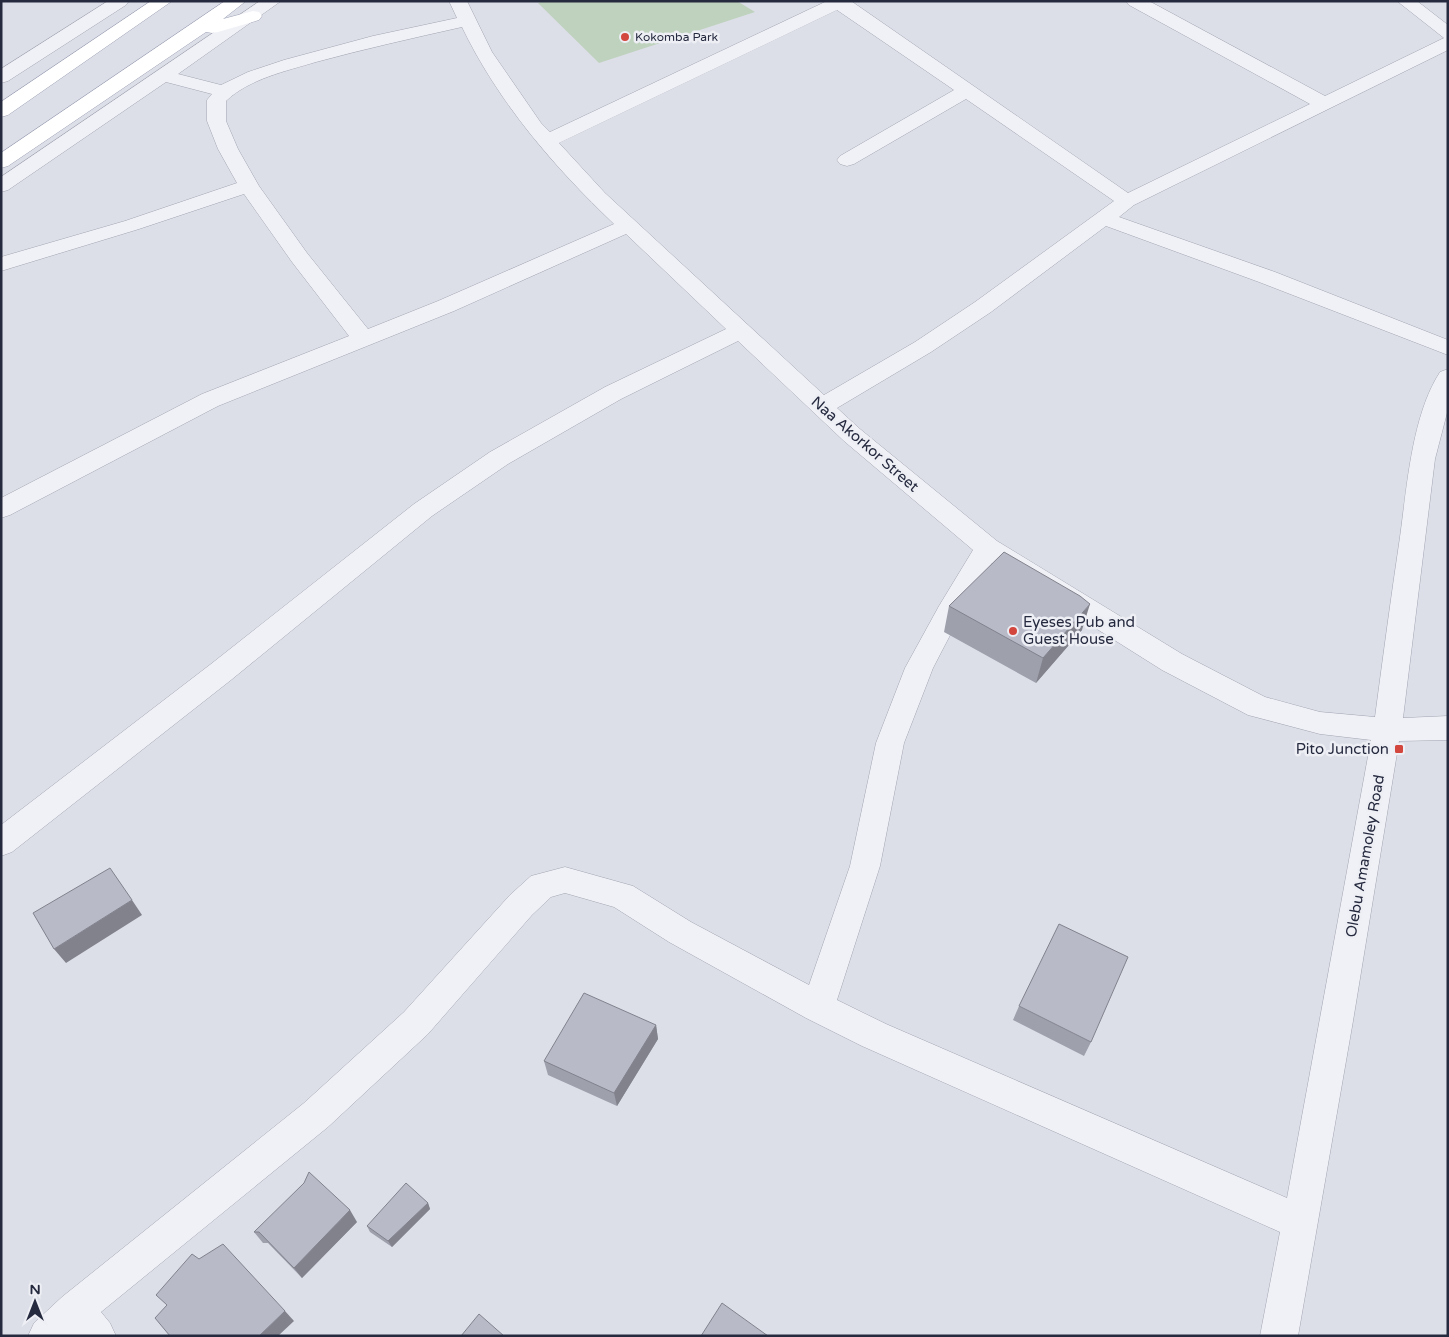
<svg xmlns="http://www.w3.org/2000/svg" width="1449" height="1337" font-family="'Varela Round',sans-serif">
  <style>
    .green { fill: #bfd2be }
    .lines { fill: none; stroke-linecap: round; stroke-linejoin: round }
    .minor-casing { stroke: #a2a5b2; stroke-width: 1 }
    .major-casing { stroke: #9ca1b4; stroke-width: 1 }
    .minor { fill: #f0f1f6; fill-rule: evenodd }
    .major { fill: #fff; fill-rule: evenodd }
    .wall { fill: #9ea0ac }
    .shaded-wall { fill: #81828c }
    .building { fill: #b8bac8; stroke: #81828c }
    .poi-dot { fill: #d3463d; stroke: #edeff5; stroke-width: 2 }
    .labels { text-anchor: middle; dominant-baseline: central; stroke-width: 5; stroke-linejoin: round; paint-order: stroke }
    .far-poi-label { font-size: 12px; fill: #262a3f; stroke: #edeff5; text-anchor: start }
    .street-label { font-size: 15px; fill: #262a3f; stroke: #edeff5 }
    .poi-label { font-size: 15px; fill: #262a3f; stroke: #edeff5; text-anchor: start }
  </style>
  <rect width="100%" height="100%" fill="#dddfe8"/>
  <path class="green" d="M544 1H737L755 12 599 63 538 3Z"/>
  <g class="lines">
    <defs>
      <path id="minor" d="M108 1H129L126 5 8 81 1 83V69Z
        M260 1H281L178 74 221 85 248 72 284 60 373 36 457 18 449 1H467L492 52 541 123 550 132 827 1H851L1128 193 1310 104 1129 5 1126 1H1149L1325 96 1444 38 1397 1H1417L1448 25V50L1134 205 1119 217 1275 272 1448 340V355L1259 282 1106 226 991 312 931 352 837 408 860 429 997 541 1182 654 1265 697 1320 712 1375 717C1383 657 1391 597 1400 537 1407 486 1412 415 1440 372L1448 369V409L1435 459 1403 718 1448 716V740L1399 741 1353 1021 1298 1336H1260L1280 1232 862 1046 806 1018 669 942 614 907 565 893 551 897 532 915 428 1034 328 1127 101 1312 110 1323 116 1336H28L34 1323 62 1297 304 1103 404 1012 510 895 531 876 565 867 633 886 691 922 809 985 850 866 876 743 905 668 939 606 973 550 844 441 738 341 621 399 508 464 432 516 231 680 12 852 1 856V825L211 664 414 504 490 452 605 387 726 329 626 234 454 311 218 406 10 515 1 518V498L202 394 349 336 292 262 244 194 139 229 1 271V257L125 221 237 183 218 149 207 121V100L212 94 166 82 8 190 1 192V177ZM837 10 954 90 840 156 837 160 840 164 847 166 854 164 966 99 1114 201 975 302 915 342 824 395 605 193 559 143ZM462 27C498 102 554 167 614 224L438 301 368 329 307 253 259 186 238 149 226 121V101C249 79 286 71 316 62 364 49 413 38 462 27ZM992 563 1162 670 1248 715 1320 734 1371 740 1287 1198 886 1024 837 1000 880 866 904 743 933 668 959 618Z"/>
      <path id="major" d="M151 1H172L8 115 1 117V102Z
        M225 1H246L223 19 253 11 259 12 262 16 259 20 218 32 212 33 206 32 8 166 1 168V153Z"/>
    </defs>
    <use href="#minor" class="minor-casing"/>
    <use href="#major" class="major-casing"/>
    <use href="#minor" class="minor"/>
    <use href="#major" class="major"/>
  </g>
  <path class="wall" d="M949 606 1082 630 1036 683 944 632Z
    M1019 1006 1091 1042 1084 1056 1013 1020Z
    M656 1025 658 1039 617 1106 548 1075 544 1061Z
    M428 1203 430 1209 392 1247 370 1232 367 1226Z
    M357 1222 302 1278 268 1243H263L254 1232Z"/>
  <path class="shaded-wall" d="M1090 604 1082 630 1036 683 1043 658Z
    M132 900 142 915 66 963 54 949Z
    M656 1025 658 1039 617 1106 614 1093Z
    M428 1203 430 1209 392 1247 388 1241Z
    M350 1210 357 1222 302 1278 294 1268Z
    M285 1311 294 1321 278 1336H259Z"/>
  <path class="building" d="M1004 552 1080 596 1090 604 1043 658 949 606Z
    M110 868 132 900 54 949 33 913Z
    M1059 924 1128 957 1091 1042 1019 1006Z
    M584 993 656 1025 614 1093 544 1061Z
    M309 1172 350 1210 294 1268 259 1232H254L304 1183Z
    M406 1183 428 1203 388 1241 367 1226Z
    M223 1244 285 1311 259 1336H170L155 1318 167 1305 156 1295 192 1254 199 1259Z
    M722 1303 768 1336H701Z
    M479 1314 504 1336H461Z"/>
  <g class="poi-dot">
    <circle cx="625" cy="37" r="5"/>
    <circle cx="1013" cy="631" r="5"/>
    <rect x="1394" y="744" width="10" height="10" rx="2.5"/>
  </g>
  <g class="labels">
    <g class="far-poi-label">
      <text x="635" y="37">Kokomba Park</text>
    </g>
    <g class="street-label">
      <text transform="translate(865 444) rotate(41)">Naa Akorkor Street</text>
      <text transform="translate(1365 856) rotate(-80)">Olebu Amamoley Road</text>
    </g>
    <g class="poi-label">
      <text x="1023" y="622">Eyeses Pub and<tspan x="1023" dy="17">Guest House</tspan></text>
      <text x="1389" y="749" text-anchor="end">Pito Junction</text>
    </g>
  </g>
  <rect width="1449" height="1337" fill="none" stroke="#262a3f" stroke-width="5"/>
  <g transform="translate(35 1302)" stroke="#edeff5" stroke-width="4" paint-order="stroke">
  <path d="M0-4L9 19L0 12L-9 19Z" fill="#262a3f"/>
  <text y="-8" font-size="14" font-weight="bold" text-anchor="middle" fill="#262a3f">N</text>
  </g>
</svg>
